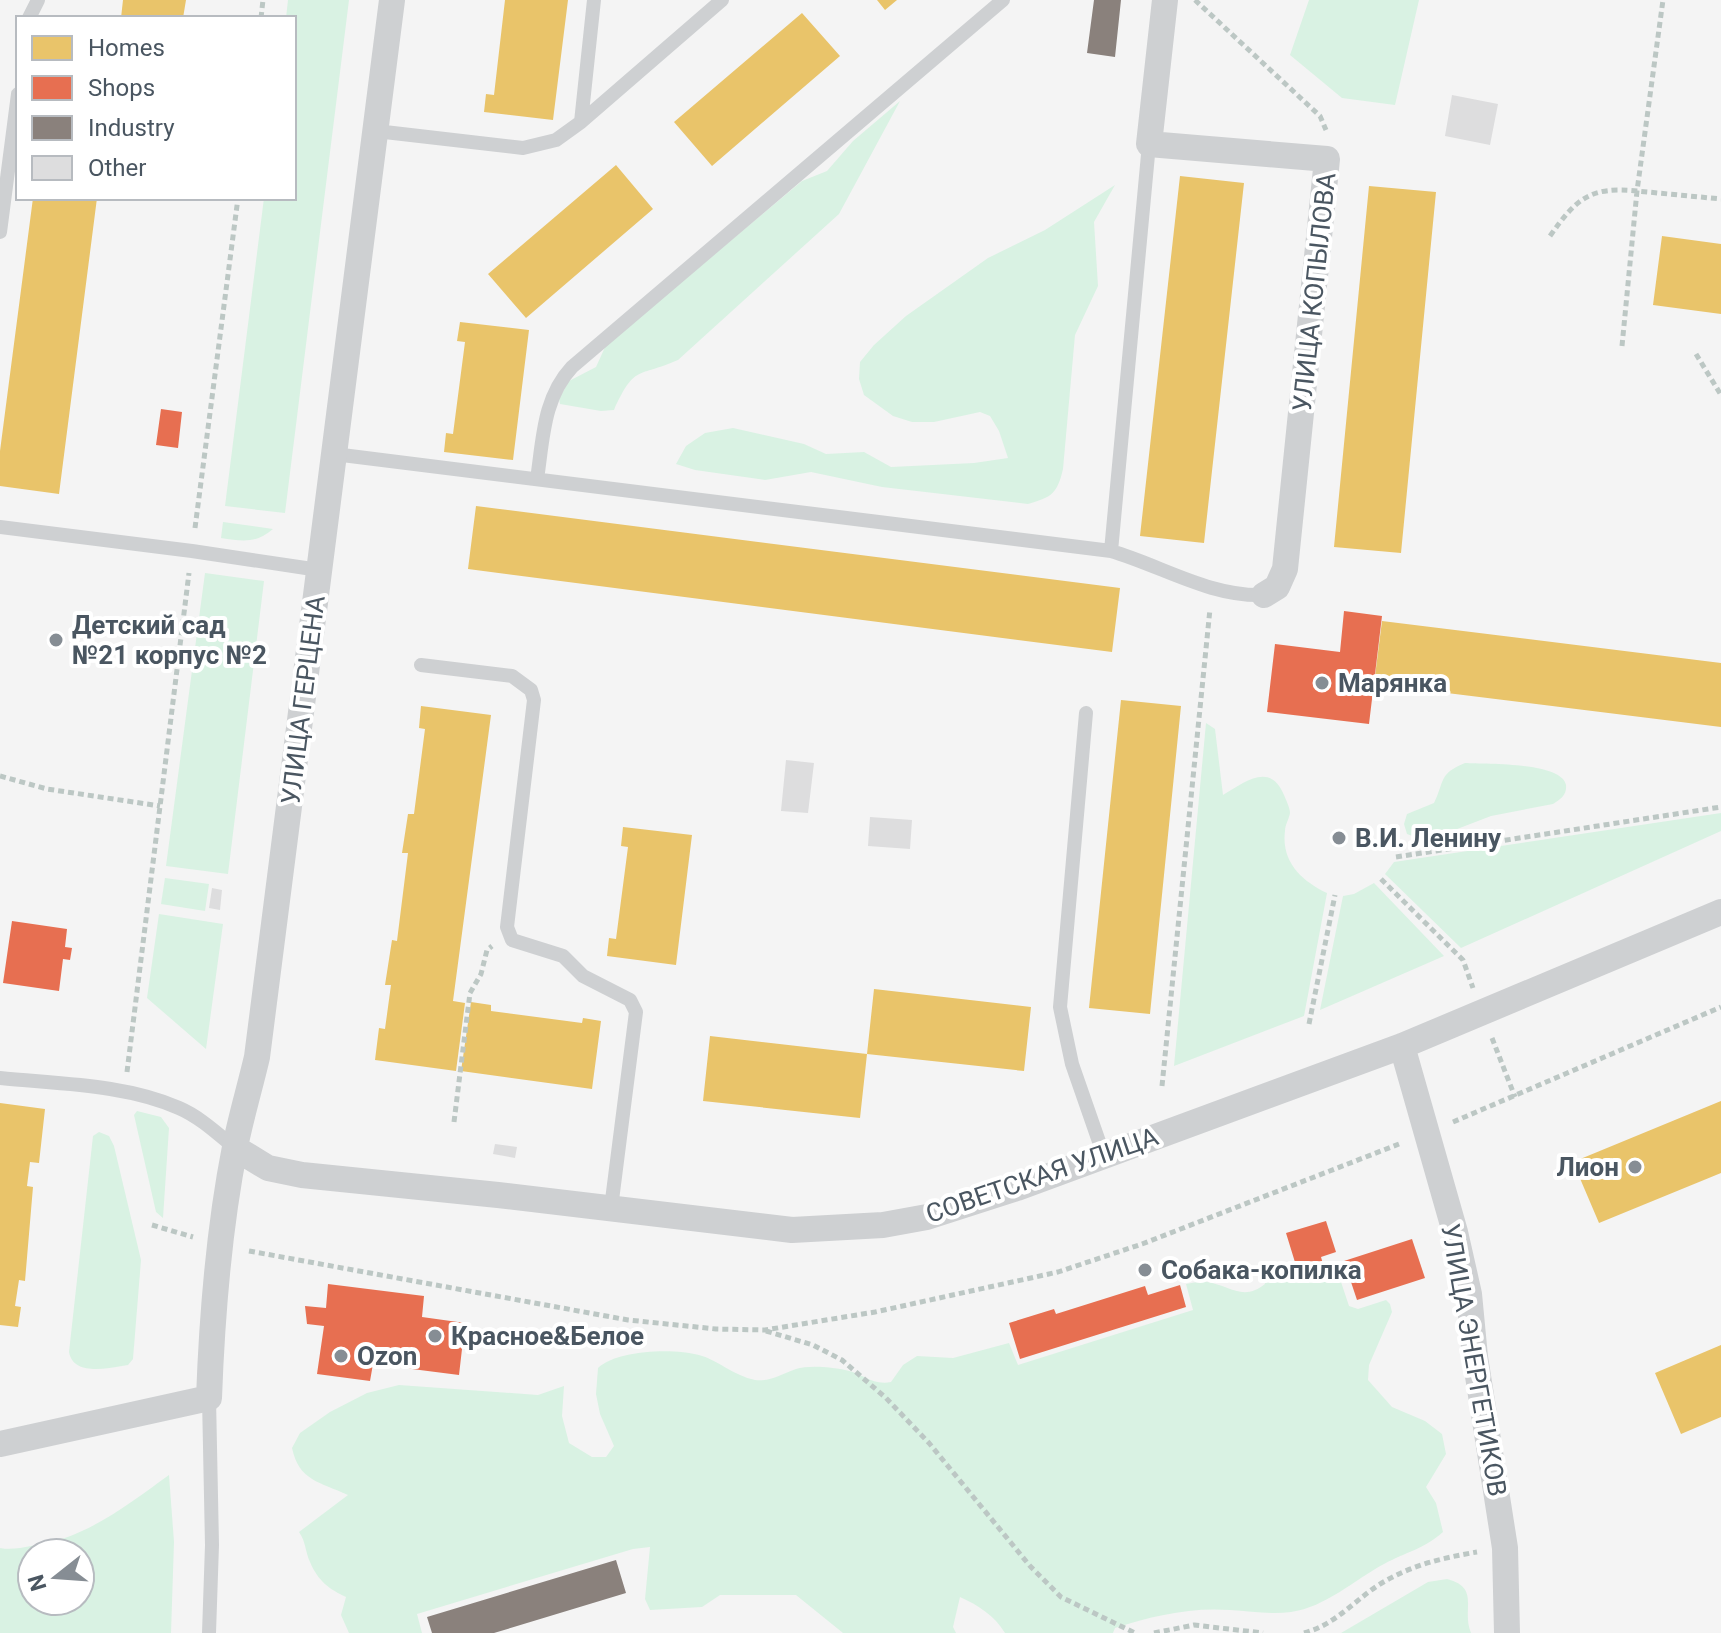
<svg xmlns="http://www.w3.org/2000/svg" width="1721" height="1633" font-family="Roboto,sans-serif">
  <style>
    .green { fill: #d9f2e3; fill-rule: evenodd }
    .homes { fill: #e9c46a }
    .shops { fill: #e76f51 }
    .industry { fill: #8a817c }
    .building { fill: #ddddde }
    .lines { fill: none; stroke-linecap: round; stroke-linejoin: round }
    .path { stroke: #bcc7c4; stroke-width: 5; stroke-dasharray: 6 4; stroke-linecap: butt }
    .service { stroke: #ced0d2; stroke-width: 14 }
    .minor { stroke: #ced0d2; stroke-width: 26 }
    .poi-dot { fill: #868d94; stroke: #fff; stroke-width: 3 }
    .labels { text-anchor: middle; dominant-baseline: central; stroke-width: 8; stroke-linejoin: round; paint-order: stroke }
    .street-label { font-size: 26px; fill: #4a5661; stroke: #fff }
    .poi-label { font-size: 26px; font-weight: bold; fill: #4a5661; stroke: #fff; text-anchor: start }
  </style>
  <rect width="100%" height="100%" fill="#f4f4f4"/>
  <path class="green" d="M288 0H349L285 513 225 506 264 198H294V18H286Z
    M1309 0H1419L1395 105 1342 98 1290 55Z
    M900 101 839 214 678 360C637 378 635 364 614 410L601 411 560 404 559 399 569 381 596 367 606 345 802 181 827 171 853 141Z
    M1115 185 1094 222 1098 286 1075 335 1063 469C1057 494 1052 497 1028 504L882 487 811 472 765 480 695 470 676 464 686 446 705 433 733 428 804 444 826 454 864 452 891 467 974 463 1008 458 999 431 990 416 980 412 934 422H912L893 416 864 395 859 379 860 362 874 345 906 316 988 258 1045 230Z
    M223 522 273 529C256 544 242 541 221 538Z
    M205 573 264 581 228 874 166 866Z
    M1206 723 1215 729 1223 795C1244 783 1270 761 1284 795 1286 800 1290 808 1290 813 1289 819 1285 825 1285 831 1281 862 1302 881 1327 893L1304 1016 1174 1066Z
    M1465 763C1484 764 1562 762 1566 785 1567 795 1561 799 1553 804L1491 816 1426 841 1407 834 1404 824 1407 814 1434 803C1445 781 1438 774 1465 763Z
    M1721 813V831L1461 948 1385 874 1394 862Z
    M165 878 209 884 205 911 161 904Z
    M1374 883 1444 956 1320 1010 1343 896 1354 894Z
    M159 914 223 924 206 1049 147 998Z
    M137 1111 161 1117 169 1128 163 1218 156 1212 134 1115Z
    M99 1132 109 1136 114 1146 141 1260 133 1359 128 1365 122 1366C104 1369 73 1375 69 1352L93 1136Z
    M1273 1262 1285 1265 1302 1282 1332 1274 1341 1282 1349 1306 1358 1309 1386 1300 1390 1304 1392 1312 1369 1365 1368 1380 1392 1407 1425 1421 1442 1434 1446 1454 1426 1487 1436 1503 1443 1532C1424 1549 1406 1552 1384 1564 1354 1580 1326 1607 1291 1612 1271 1615 1251 1611 1230 1610 1190 1607 1152 1616 1115 1628L1113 1633H1005C995 1616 978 1605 960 1597L953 1627 956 1633H843L796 1595H720L702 1607 650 1610 645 1599 650 1547 633 1549 417 1614 422 1633H349L341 1615 346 1597C329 1589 318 1581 310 1562 305 1551 306 1542 299 1532L348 1495C320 1482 299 1481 292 1448L300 1433 330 1412 367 1393 399 1385 538 1395 564 1386 562 1416 569 1443 592 1457H606L614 1446 600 1414 596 1394 598 1368C617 1350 673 1348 699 1355 718 1360 734 1376 755 1380 771 1382 781 1374 796 1369 808 1365 832 1367 845 1370 862 1373 873 1386 891 1382L903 1365 917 1356 953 1358 1009 1343 1018 1365 1193 1310 1186 1284C1192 1283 1201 1281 1207 1282 1229 1285 1243 1302 1265 1284L1261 1263Z
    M169 1475 174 1542 171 1633H0V1548C10 1550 21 1548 31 1546 85 1539 126 1506 169 1475ZM32 1553H80V1601H32Z
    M1447 1579C1481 1588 1461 1609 1471 1633H1341L1428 1582Z"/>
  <path class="homes" d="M123 0H186L183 18H121Z
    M505 0H568L553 120 484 112 486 94 494 95Z
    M877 0H897L885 10Z
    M802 13 840 56 712 166 674 122Z
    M616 165 653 209 526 318 488 274Z
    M1180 176 1244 183 1204 543 1140 536Z
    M1369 186 1436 192 1401 553 1334 547Z
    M33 198H97L59 494 0 486V451Z
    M1662 236 1721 244V314L1653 305Z
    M460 322 529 330 513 460 444 452 446 433 453 434 465 342 457 341Z
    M476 506 1120 588 1112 652 468 569Z
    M1382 621 1721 663V727L1374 684Z
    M1121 700 1181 706 1150 1014 1089 1008Z
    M421 706 491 715 453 1001 465 1003 456 1071 375 1060 379 1028 385 1029 391 985H385L392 940 397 941 408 853H402L408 814H414L425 729 419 728Z
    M623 827 692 835 676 965 607 956 609 938 616 939 628 847 621 846Z
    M874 989 1031 1007 1024 1071 867 1054Z
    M471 1002 491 1005V1011L582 1023 583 1018 601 1021 592 1089 461 1071Z
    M710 1036 867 1054 860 1118 703 1101Z
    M1721 1101V1173L1599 1223 1573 1162Z
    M0 1103 45 1109 39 1163 30 1162 27 1186 33 1187 25 1281 19 1280 15 1306 21 1307 18 1327 0 1325Z
    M1721 1345V1417L1681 1434 1655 1373Z"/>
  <path class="shops" d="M161 409 182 412 178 448 156 445Z
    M1344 611 1382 616 1369 724 1267 712 1275 644 1340 652Z
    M12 921 67 929 65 947 72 948 70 960 63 959 59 991 3 983Z
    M1326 1221 1336 1252 1321 1257 1323 1264 1298 1272 1286 1233Z
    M1412 1239 1425 1278 1357 1300 1344 1261Z
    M328 1284 424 1296 422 1317 465 1323 459 1375 373 1364 370 1381 317 1374 324 1326 307 1324 305 1306 326 1308Z
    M1180 1285 1186 1307 1020 1359 1009 1323 1054 1309 1056 1314 1145 1286 1148 1295Z"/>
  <path class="industry" d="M1094 0H1121L1115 57 1087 53Z
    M616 1560 626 1593 494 1633H432L427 1617Z"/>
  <path class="building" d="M1452 95 1498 104 1490 145 1445 136Z
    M786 760 814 763 808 813 781 811Z
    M870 817 912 820 910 849 868 846Z
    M212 888 222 890 220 910 209 908Z
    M495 1144 517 1147 515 1158 493 1154Z"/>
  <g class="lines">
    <path class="path" d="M1195 0 1320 116 1326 130
      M261 18 263 0
      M1550 236C1576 199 1590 186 1637 191L1663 0
      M1622 346 1637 191 1721 199
      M1696 354 1721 395
      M195 528 238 198
      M0 776 47 789 160 806
      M1396 857 1721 807
      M1381 879 1463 960 1473 988
      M1309 1024 1335 895
      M1492 1038 1515 1097
      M127 1072 189 573
      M1162 1086 1210 609
      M454 1122 470 993 481 974 487 950 492 946
      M1453 1122 1721 1007
      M152 1225 193 1237
      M249 1251 628 1320 716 1329 765 1330 875 1312 1058 1272 1142 1244 1399 1144
      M766 1331 813 1345 842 1360 886 1398 929 1443 1030 1566 1061 1597 1135 1633
      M1154 1633 1194 1625 1263 1633
      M1304 1633C1334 1625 1352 1603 1377 1586 1408 1566 1441 1558 1477 1552"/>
    <path class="service" d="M29 18 38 0
      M581 122 594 0
      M376 131 523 148 556 140 581 122 722 0
      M1149 144 1111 551C1162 566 1210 597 1264 595
      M0 232 18 94
      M334 454 1111 551
      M537 479C543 440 543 398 572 367L1003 0
      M0 527 192 551 319 570
      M421 665 512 676 531 690 534 700 507 927 512 940 563 956 583 976 630 1000 636 1012 611 1208
      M1086 713 1060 1007 1072 1064 1104 1156
      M0 1078C58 1084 125 1084 179 1108 200 1117 218 1134 235 1148
      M209 1633 212 1545 209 1398"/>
    <path class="minor" d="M1165 0 1149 144 1327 159 1285 569 1277 587 1264 595
      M1402 1046 1455 1232 1469 1294 1475 1357 1505 1548 1507 1633
      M235 1148 268 1168 302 1175 498 1195 792 1230 883 1225 927 1217 1017 1188 1402 1046 1721 912
      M0 1444 209 1398C212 1315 219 1228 235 1147 241 1117 250 1087 257 1057L392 0"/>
  </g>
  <g class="poi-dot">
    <circle cx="56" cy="640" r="8"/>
    <circle cx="1322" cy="683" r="8"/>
    <circle cx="1339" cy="838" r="8"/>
    <circle cx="1635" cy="1167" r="8"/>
    <circle cx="1145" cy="1270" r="8"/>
    <circle cx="435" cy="1336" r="8"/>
    <circle cx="341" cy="1356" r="8"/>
  </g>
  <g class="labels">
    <g class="street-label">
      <text transform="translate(1314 292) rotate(-84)">УЛИЦА КОПЫЛОВА</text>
      <text transform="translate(303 700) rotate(-83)">УЛИЦА ГЕРЦЕНА</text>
      <text transform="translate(1042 1175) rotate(-19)">СОВЕТСКАЯ УЛИЦА</text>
      <text transform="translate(1474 1360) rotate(80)">УЛИЦА ЭНЕРГЕТИКОВ</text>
    </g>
    <g class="poi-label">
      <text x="72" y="625">Детский сад<tspan x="72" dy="30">№21 корпус №2</tspan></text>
      <text x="1338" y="683">Марянка</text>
      <text x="1355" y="838">В.И. Ленину</text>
      <text x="1619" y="1167" text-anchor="end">Лион</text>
      <text x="1161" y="1270">Собака-копилка</text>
      <text x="451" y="1336">Красное&amp;Белое</text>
      <text x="357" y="1356">Ozon</text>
    </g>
  </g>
  <rect x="16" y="16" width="280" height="184" fill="#ffffff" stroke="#b7bbc0" stroke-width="2"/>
  <rect x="32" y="36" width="40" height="24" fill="#e9c46a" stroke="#b7bbc0" stroke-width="2"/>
  <text x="88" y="56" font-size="24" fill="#4a5661">Homes</text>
  <rect x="32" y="76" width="40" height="24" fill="#e76f51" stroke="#b7bbc0" stroke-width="2"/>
  <text x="88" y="96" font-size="24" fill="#4a5661">Shops</text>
  <rect x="32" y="116" width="40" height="24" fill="#8a817c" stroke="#b7bbc0" stroke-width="2"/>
  <text x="88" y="136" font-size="24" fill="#4a5661">Industry</text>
  <rect x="32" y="156" width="40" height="24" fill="#ddddde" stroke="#b7bbc0" stroke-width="2"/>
  <text x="88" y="176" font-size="24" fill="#4a5661">Other</text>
  <g transform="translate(56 1577) rotate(253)"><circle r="38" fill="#ffffff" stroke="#b7bbc0" stroke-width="2"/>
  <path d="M0-6L14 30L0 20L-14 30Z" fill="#868d94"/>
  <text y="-12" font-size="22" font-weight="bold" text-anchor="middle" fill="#4a5661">N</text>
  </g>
</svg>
